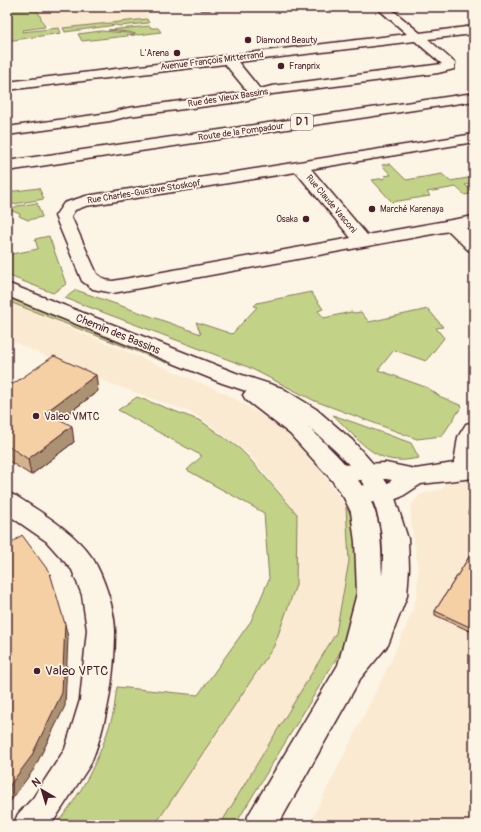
<svg xmlns="http://www.w3.org/2000/svg" width="481" height="832" font-family="Pangolin,sans-serif">
  <style>
    .built { fill: #faead2 }
    .green { fill: #c2d388; stroke: #86795a }
    .lines { fill: none; stroke-linecap: round; stroke-linejoin: round }
    .street-casing { stroke: #4a1f2b; stroke-width: 3 }
    .secondary-casing { stroke: #4a1f2b; stroke-width: 3 }
    .primary-casing { stroke: #4a1f2b; stroke-width: 3 }
    .street { fill: #fcf5e5; fill-rule: evenodd }
    .secondary { fill: #fcf5e5; fill-rule: evenodd }
    .primary { fill: #fcf5e5; fill-rule: evenodd }
    .wall { fill: #d2b38d; stroke: #4a1f2b }
    .shaded-wall { fill: #ab9273; stroke: #4a1f2b }
    .building { fill: #f4d0a4; stroke: #4a1f2b }
    .poi-dot { fill: #4a1f2b; stroke: #fcf5e5; stroke-width: 1.5 }
    .labels { text-anchor: middle; dominant-baseline: central; stroke-width: 3.5; stroke-linejoin: round; paint-order: stroke }
    .far-poi-label { font-size: 9px; fill: #4a1f2b; stroke: #fcf5e5; text-anchor: start }
    .far-street-label { font-size: 9px; fill: #4a1f2b; stroke: #fcf5e5 }
    .shield { fill: #fcf5e5; stroke: #7f5f63; stroke-width: 1 }
    .shield-label { font-size: 10px; font-weight: bold; fill: #4a1f2b }
    .street-label { font-size: 11px; fill: #4a1f2b; stroke: #fcf5e5 }
    .poi-label { font-size: 11px; fill: #4a1f2b; stroke: #fcf5e5; text-anchor: start }
    .near-poi-label { font-size: 13px; fill: #4a1f2b; stroke: #fcf5e5; text-anchor: start }
  </style>
  <rect width="100%" height="100%" fill="#fcf5e5"/>
  <filter id="ink" filterUnits="userSpaceOnUse"><feTurbulence type="fractalNoise" baseFrequency=".025" numOctaves="2"/><feDisplacementMap in="SourceGraphic" scale="8" xChannelSelector="R" yChannelSelector="G"/><feConvolveMatrix kernelMatrix="1 2 1 2 8 2 1 2 1" color-interpolation-filters="sRGB"/></filter>
  <g filter="url(#ink)">
    <path class="built" d="M37 7H172V8L145 11 148 17H145L146 19 51 29 49 25H45Z
      M7 301 229 395 287 431 313 459 346 507 349 561 336 633 220 825H155L274 646 297 514 249 454 195 414 87 375 7 339Z
      M474 464V825H309L390 663 412 612 417 595 418 569 411 519V505L421 494 442 489 448 481Z"/>
    <path class="green" d="M7 7H36L45 27 23 30 22 32 59 28 61 33 7 41Z
      M147 19 149 23 119 26 116 25 65 32 63 28Z
      M150 26 151 28H158L161 32 138 35 129 32 108 30Z
      M101 31 128 33 135 35 82 41 78 34Z
      M390 164 406 180 442 174 450 181 474 177V183L465 185 474 193 465 195 456 187 427 192 430 196 392 202 372 180 386 178 384 176 391 175 382 165Z
      M39 188 44 199 14 204 7 207V192Z
      M37 203 42 217 28 220 19 216 20 214 10 210 17 206Z
      M49 236 66 284 53 293 7 275V255L38 249 35 239Z
      M76 290 201 334 196 322 232 334 257 307 254 306 257 303 311 292 323 309 318 311 324 318 351 312 355 313 361 312 369 322 428 309 443 327 436 328 444 338 426 361 394 350 378 370 428 388 439 396 462 406 442 436 417 439 315 401 248 367 65 298Z
      M7 297 167 361V363L7 301Z
      M137 397 201 421 240 449 248 457 297 514 296 585 274 646 155 825H55C81 796 100 758 111 721 115 710 115 698 117 687L198 695 251 621 269 579 264 513 187 470 202 456 118 410Z
      M333 415 411 443 419 458C412 459 404 461 397 460 370 459 352 432 333 415Z
      M346 507 351 515 359 546 360 583 353 631 235 825H220L336 633 349 561Z"/>
    <g class="lines">
      <defs>
        <path id="street" d="M199 7H212L210 9H201Z
          M376 7H389L420 33 474 26V34L428 39 455 63 454 69 438 73 272 94 239 102 129 116 110 121 7 135V127L109 113 128 108 248 92 225 64 7 90V82L407 34ZM415 41 442 64 272 86 260 89 238 62Z
          M474 134V142L311 169 367 235 474 216V226L466 228 474 236V251L468 250 449 231 113 293 93 289 82 281 55 216 64 203 86 196ZM296 172 351 238 113 281 105 280 97 274 71 216 75 210 86 206Z
          M474 422V478L421 484 401 497 393 500 355 504 347 501 343 495 347 489 355 486 388 483 392 480 386 479 339 481 331 479 327 473 331 467 339 465 386 463 415 469 454 463 458 437 466 424Z
          M7 493 16 496C42 513 75 532 93 559 104 577 115 610 115 631 115 674 107 726 90 765L51 825H13L18 814 33 798 65 749 80 700 87 630 82 595 72 570 46 541 7 514Z"/>
        <path id="secondary" d="M7 283 236 373 282 388 316 409 352 440 375 466 393 492 408 539 409 568 407 596 388 645 360 679 278 825H244L249 814 338 665 357 593 355 542 351 512 344 498 331 479 290 434 246 400 243 395 246 391 222 383 7 296ZM308 426C328 444 358 469 370 494 382 519 385 549 382 576 381 555 382 532 375 512 365 479 331 450 308 426Z"/>
        <path id="primary" d="M474 93V101L7 171V161Z"/>
      </defs>
      <use href="#street" class="street-casing"/>
      <use href="#secondary" class="secondary-casing"/>
      <use href="#primary" class="primary-casing"/>
      <use href="#street" class="street"/>
      <use href="#secondary" class="secondary"/>
      <use href="#primary" class="primary"/>
    </g>
    <path class="wall" d="M7 388 98 391 60 420 74 442 31 475 7 460Z
      M474 503V517L468 514 469 510Z
      M474 549V633L435 615V611Z"/>
    <path class="shaded-wall" d="M96 375 98 391 49 428 46 412Z
      M72 426 74 442 31 475 28 459Z
      M65 624 68 637 65 706 34 769 7 806V789Z"/>
    <path class="building" d="M54 356 96 375 46 412 72 426 28 459 7 445V388Z
      M474 503V513L469 510Z
      M22 535 50 573 65 624 62 693 31 757 7 789V547Z
      M474 549V629L435 611Z"/>
  </g>
  <g class="poi-dot">
    <circle cx="248" cy="40" r="4"/>
    <circle cx="177" cy="53" r="4"/>
    <circle cx="281" cy="66" r="4"/>
    <circle cx="372" cy="209" r="4"/>
    <circle cx="306" cy="219" r="4"/>
    <circle cx="36" cy="416" r="4"/>
    <circle cx="37" cy="671" r="4"/>
  </g>
  <g class="labels">
    <g class="far-poi-label">
      <text x="256" y="40">Diamond Beauty</text>
      <text x="169" y="53" text-anchor="end">L'Arena</text>
      <text x="289" y="66">Franprix</text>
      <text x="380" y="209">Marché Karenaya</text>
      <text x="298" y="219" text-anchor="end">Osaka</text>
    </g>
    <g class="far-street-label">
      <text transform="translate(212 61) rotate(-7)">Avenue François Mitterrand</text>
      <text transform="translate(228 98) rotate(-9)">Rue des Vieux Bassins</text>
      <text transform="translate(241 132) rotate(-8)">Route de la Pompadour</text>
      <text transform="translate(144 192) rotate(-9)">Rue Charles-Gustave Stoskopf</text>
      <text transform="translate(331 204) rotate(50)">Rue Claude Vasconi</text>
    </g>
    <rect class="shield" x="291" y="114" width="22" height="16" rx="3"/>
    <g class="shield-label">
      <text x="302" y="122">D 1</text>
    </g>
    <g class="street-label">
      <text transform="translate(118 334) rotate(22)">Chemin des Bassins</text>
    </g>
    <g class="poi-label">
      <text x="44" y="416">Valeo VMTC</text>
    </g>
    <g class="near-poi-label">
      <text x="45" y="671">Valeo VPTC</text>
    </g>
  </g>
  <rect width="481" height="832" fill="none" stroke="#fcf5e5" stroke-width="24"/>
  <rect x="12" y="12" width="457" height="808" fill="none" stroke="#4a1f2b" stroke-width="1.5" filter="url(#ink)"/>
  <g transform="translate(42 790) rotate(322)" stroke="#fcf5e5" stroke-width="3" paint-order="stroke">
  <path d="M0-3L7 15L0 10L-7 15Z" fill="#4a1f2b"/>
  <text y="-6" font-size="11" font-weight="bold" text-anchor="middle" fill="#4a1f2b">N</text>
  </g>
</svg>
